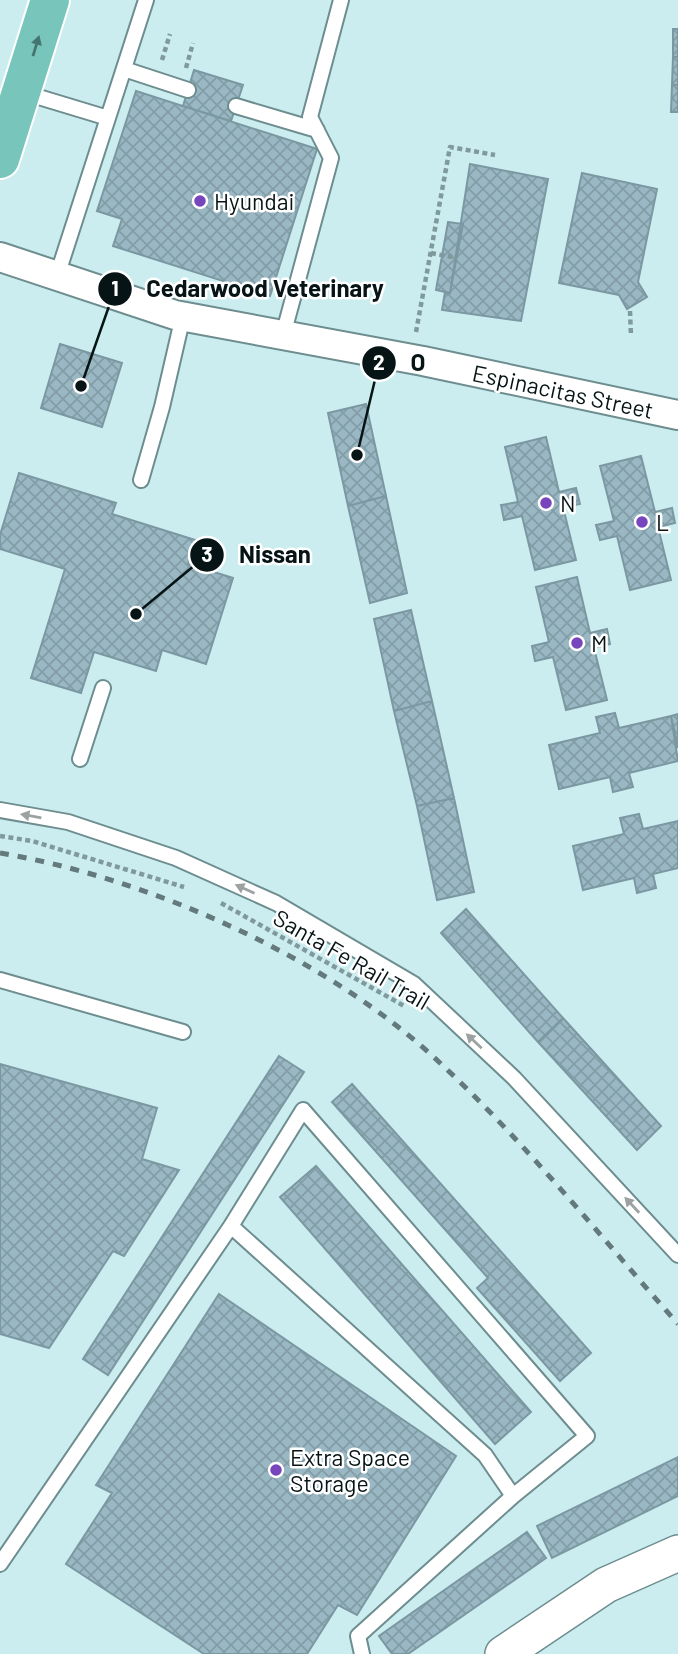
<svg xmlns="http://www.w3.org/2000/svg" width="678" height="1654" font-family="Barlow,sans-serif">
  <style>
    .building { fill: url(#building-cross-hatch); stroke: #7b98a2; stroke-width: 2 }
    .lines { fill: none; stroke-linecap: round; stroke-linejoin: round }
    .service-casing { stroke: #6d8d8f; stroke-width: 18 }
    .minor-casing { stroke: #6d8d8f; stroke-width: 32 }
    .tertiary-casing { stroke: #6d8d8f; stroke-width: 38 }
    .primary-casing { stroke: #fff; stroke-width: 42 }
    .path { stroke: #80999c; stroke-width: 4.5; stroke-dasharray: 5 3.5; stroke-linecap: butt }
    .service { stroke: #fff; stroke-width: 14 }
    .minor { stroke: #fff; stroke-width: 28 }
    .tertiary { stroke: #fff; stroke-width: 35 }
    .primary { stroke: #78c5bb; stroke-width: 38 }
    .rail { stroke: #63797b; stroke-width: 5; stroke-dasharray: 9 9; stroke-linecap: butt }
    .oneway { fill: #457570 }
    .oneway2 { fill: #9ca1a1 }
    .poi-dot { fill: #7745bc; stroke: #fff; stroke-width: 2.5 }
    .labels { text-anchor: middle; dominant-baseline: central; stroke-width: 5; stroke-linejoin: round; paint-order: stroke }
    .poi-label { font-size: 23px; fill: #071415; stroke: #fff; text-anchor: start }
    .street-label { font-size: 23px; fill: #071415; stroke: #fff }
    .leader { fill: none; stroke: #071415; stroke-width: 2.5 }
    .callout-dot { fill: #071415; stroke: #fff; stroke-width: 2.5 }
    .mark-label { font-size: 21px; text-anchor: middle; font-weight: bold; fill: #fff }
    .callout-label { font-size: 24px; text-anchor: middle; font-weight: bold; fill: #071415; stroke: #fff; stroke-width: 5; stroke-linejoin: round; paint-order: stroke }
  </style>
  <defs>
    <pattern id="building-cross-hatch" width="8" height="8" patternUnits="userSpaceOnUse" patternTransform="scale(1.75)"><rect width="8" height="8" fill="#9ab8c3"/><path d="M0 0l8 8M0 8l8-8" fill="none" stroke="#839da7"/></pattern>
  </defs>
  <rect width="100%" height="100%" fill="#cbedf0"/>
  <path class="building" d="M673 29H678V57H673Z
    M673 57H678V85H672Z
    M194 70 243 85 231 121 183 106Z
    M672 85H678V112H671Z
    M136 91 317 149 270 296 113 246 122 219 97 211Z
    M470 164 548 179 521 321 442 310 445 292 450 293Z
    M582 173 657 189 638 282 647 297 627 309 619 295 559 283Z
    M448 222 463 224 450 293 436 290Z
    M60 344 122 363 102 427 41 408Z
    M366 404 386 496 348 506 328 413Z
    M546 437 559 492 576 488 580 504 563 507 576 560 535 570 522 516 504 520 501 505 518 502 505 447Z
    M641 456 655 512 672 508 675 523 658 527 671 580 630 590 617 536 600 540 596 525 614 521 600 466Z
    M19 473 116 503 112 514 195 540 188 564 233 578 206 664 162 650 156 671 94 652 81 693 31 678 65 569 0 549V535Z
    M386 496 407 593 370 603 348 506Z
    M577 577 590 633 607 629 610 644 594 648 607 700 566 710 553 657 535 661 532 646 549 642 536 587Z
    M411 610 432 701 394 711 374 619Z
    M432 701 454 798 417 806 394 711Z
    M615 713 619 728 671 716 678 761 629 773 633 787 613 792 610 777 559 789 549 745 600 733 596 717Z
    M678 714V748L671 716Z
    M454 798 474 892 437 900 417 806Z
    M639 814 643 829 678 821V868L653 874 656 888 637 893 634 878 583 890 573 846 624 834 620 818Z
    M466 909 563 1018 538 1042 441 933Z
    M563 1018 661 1126 637 1150 538 1042Z
    M279 1056 304 1072 108 1375 83 1359Z
    M0 1064 157 1108 142 1159 179 1170 124 1256 113 1251 49 1348 0 1334Z
    M352 1084 591 1353 560 1381 477 1288 488 1278 332 1102Z
    M316 1166 531 1412 495 1444 280 1197Z
    M219 1294 456 1456 357 1615 338 1605 307 1654H204L66 1564 112 1493 96 1485Z
    M678 1457V1496L552 1558 537 1526Z
    M527 1532 546 1558 408 1654H392L379 1636Z"/>
  <g class="lines">
    <defs>
      <path id="service" d="M124 69 188 90
        M22 92 108 118
        M236 106 317 130
        M57 276 146 0
        M283 335 331 158 310 117 341 0
        M141 480 162 407 183 316
        M80 759 103 688
        M0 810 68 822 176 858 276 903 414 984 514 1078 678 1255
        M0 980 183 1032
        M231 1226 303 1110 587 1436 513 1496
        M0 1564 231 1226 485 1455 513 1496 358 1636 362 1654"/>
      <path id="minor" d="M0 257 175 315 423 361 678 415"/>
      <path id="tertiary" d="M503 1654 606 1585 678 1553"/>
      <path id="primary" d="M0 159 50 0"/>
    </defs>
    <use href="#service" class="service-casing"/>
    <use href="#minor" class="minor-casing"/>
    <use href="#tertiary" class="tertiary-casing"/>
    <use href="#primary" class="primary-casing"/>
    <path class="path" d="M162 60 170 34
      M186 68 193 43
      M431 253 457 258
      M630 311 631 336
      M416 332 450 147 495 155
      M0 836 32 841 184 887
      M221 903 406 1007"/>
    <use href="#service" class="service"/>
    <use href="#minor" class="minor"/>
    <use href="#tertiary" class="tertiary"/>
    <use href="#primary" class="primary"/>
    <path class="rail" d="M0 853C149 878 329 958 439 1062 525 1142 600 1236 678 1324"/>
  </g>
  <defs><path id="oneway-solid" d="M-6-.8H1V-3.2L6.5 0L1 3.2V.8H-6Z" transform="scale(1.75)"/></defs>
  <use class="oneway" href="#oneway-solid" transform="translate(36 46) rotate(-73)"/>
  <g class="oneway2">
    <use href="#oneway-solid" transform="translate(31 816) rotate(-170)"/>
    <use href="#oneway-solid" transform="translate(245 889) rotate(-156)"/>
    <use href="#oneway-solid" transform="translate(474 1041) rotate(-137)"/>
    <use href="#oneway-solid" transform="translate(632 1205) rotate(-133)"/>
  </g>
  <g class="poi-dot">
    <circle cx="200" cy="201" r="7"/>
    <circle cx="546" cy="503" r="7"/>
    <circle cx="642" cy="522" r="7"/>
    <circle cx="577" cy="643" r="7"/>
    <circle cx="276" cy="1470" r="7"/>
  </g>
  <g class="labels">
    <g class="poi-label">
      <text x="214" y="201">Hyundai</text>
      <text x="560" y="503">N</text>
      <text x="656" y="522">L</text>
      <text x="591" y="643">M</text>
      <text x="290" y="1457">Extra Space<tspan x="290" dy="26">Storage</tspan></text>
    </g>
    <g class="street-label">
      <text transform="translate(563 391) rotate(12)">Espinacitas Street</text>
      <text transform="translate(352 959) rotate(30)">Santa Fe Rail Trail</text>
    </g>
  </g>
  <path class="leader" d="M81 386L115 289M357 455L379 363M136 614L207 555"/>
  <g class="callout-dot">
    <circle cx="81" cy="386" r="7"/>
    <circle cx="357" cy="455" r="7"/>
    <circle cx="136" cy="614" r="7"/>
    <circle cx="115" cy="289" r="18"/>
    <circle cx="379" cy="363" r="18"/>
    <circle cx="207" cy="555" r="18"/>
  </g>
  <g class="mark-label">
    <text x="115" y="296">1</text>
    <text x="379" y="370">2</text>
    <text x="207" y="562">3</text>
  </g>
  <g class="callout-label">
    <text x="265" y="297">Cedarwood Veterinary</text>
    <text x="418" y="371">O</text>
    <text x="275" y="563">Nissan</text>
  </g>
</svg>
